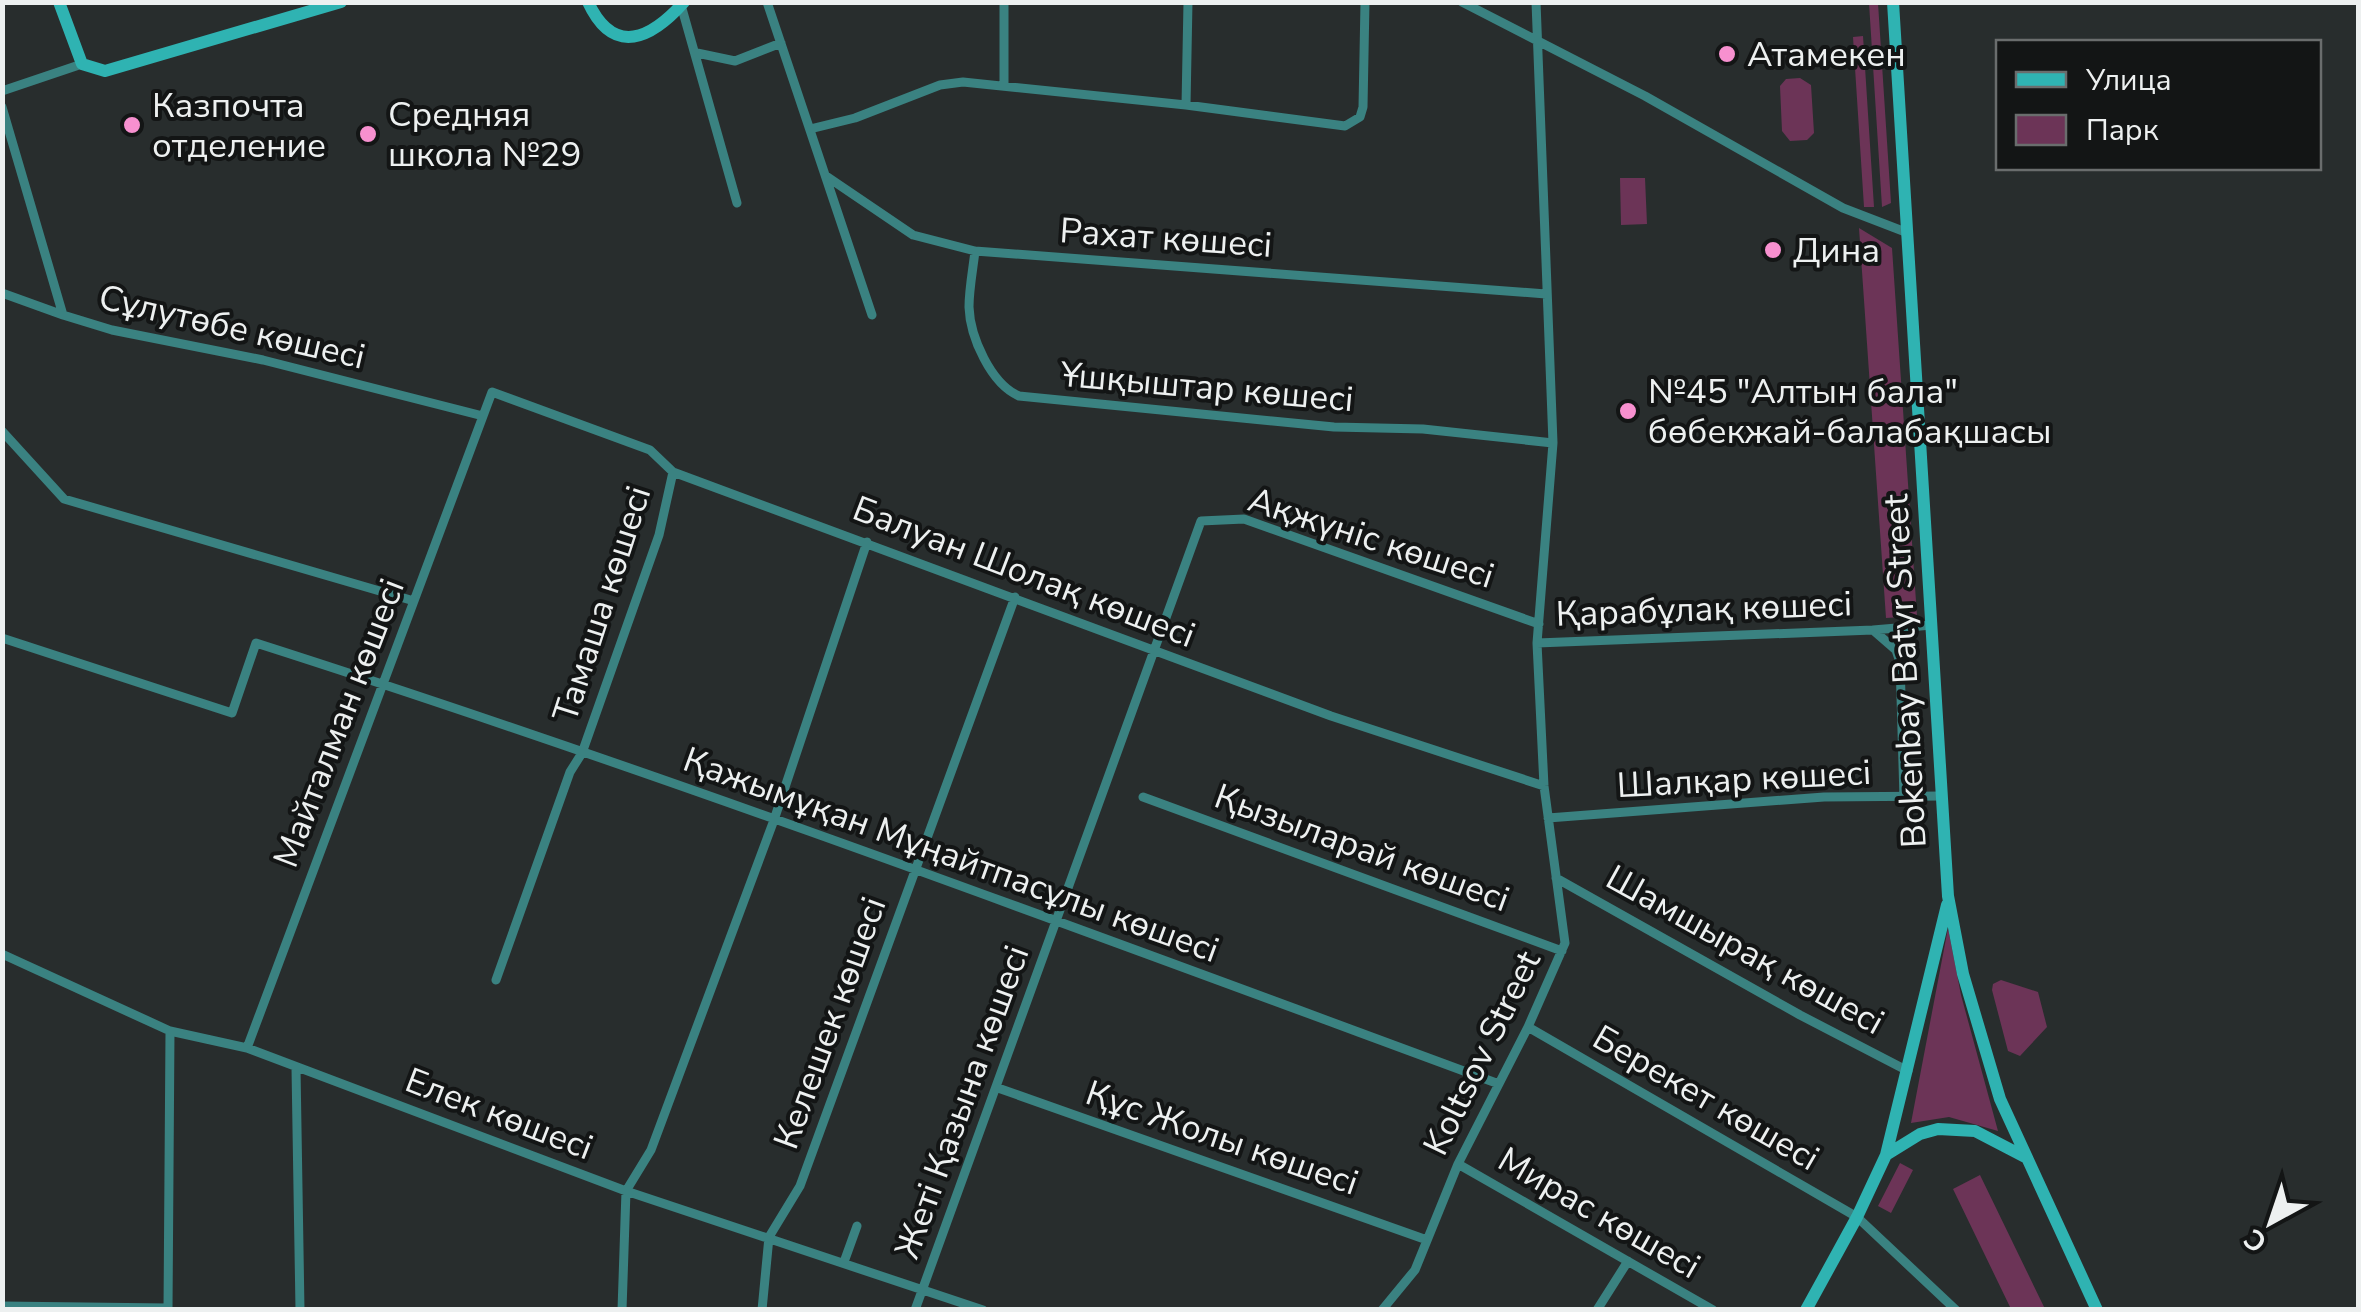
<svg xmlns="http://www.w3.org/2000/svg" width="2361" height="1312" font-family="'Nunito Sans',sans-serif">
  <style>
    .green { fill: #6c3457 }
    .lines { fill: none; stroke-linecap: round; stroke-linejoin: round }
    .street { stroke: #3a8281; stroke-width: 9 }
    .secondary { stroke: #2fb3b2; stroke-width: 12 }
    .poi-dot { fill: #f790cf; stroke: #131515; stroke-width: 4 }
    .labels { text-anchor: middle; dominant-baseline: central; stroke-width: 8; stroke-linejoin: round; paint-order: stroke }
    .poi-label { font-size: 35px; fill: #edf0f0; stroke: #131515; text-anchor: start }
    .street-label { font-size: 35px; fill: #edf0f0; stroke: #131515 }
  </style>
  <rect width="100%" height="100%" fill="#282d2d"/>
  <path class="green" d="M1869 3H1878L1891 203 1882 207Z
    M1863 36 1874 207H1864L1853 37Z
    M1800 78 1811 85 1814 133 1807 140 1790 141 1782 131 1780 86 1786 79Z
    M1620 178H1645L1647 224 1621 225Z
    M1859 228 1892 248 1917 616 1886 618Z
    M1948 928 1961 995 1998 1131 1949 1117 1911 1123Z
    M2001 980 2038 992 2047 1027 2020 1056 2008 1051 1992 990 1993 984Z
    M1900 1163 1913 1170 1891 1213 1878 1206Z
    M1980 1175 2045 1309H2011L1953 1189Z"/>
  <g class="lines">
    <path class="street" d="M767 2 872 315
      M1462 2 1645 96 1843 208 1908 233
      M681 5 737 203
      M697 53 735 61 781 43
      M1004 86V2
      M2 91 82 64
      M1186 105 1188 2
      M2 107 63 315 112 330 263 360 483 416
      M810 129 855 118 940 85 963 82 1186 105 1345 126 1360 117 1363 107 1365 2
      M826 176 913 235 975 251 1546 294
      M975 251C973 269 969 289 969 307 970 337 991 384 1019 396L1334 427 1423 429 1553 443
      M2 293 63 315
      M2 431 64 499 414 601
      M1873 630 1932 625
      M2 638 232 713 256 643C675 777 1087 932 1499 1084
      M1537 643 1873 630 1896 650 1900 662 1904 798
      M1143 797 1562 951
      M1548 818 1824 797 1942 796
      M1556 878 1800 1015 1908 1071
      M2 954 170 1031 247 1048 626 1191 983 1310
      M496 980 570 772 582 753 659 535 673 472
      M1528 1027 1857 1217 1956 1310
      M247 1048 492 392 650 450 673 472 1331 716 1544 786
      M296 1068 300 1310
      M998 1088 1427 1240
      M1458 1164 1713 1310
      M844 1262 857 1226
      M2 1306 168 1308
      M168 1310 170 1031
      M622 1310 626 1191 651 1150 774 820 867 542
      M762 1310 769 1237 800 1186 1015 597
      M915 1310 1201 521 1244 519 1539 624
      M1382 1310 1415 1270 1458 1164 1528 1027 1565 943 1544 786 1537 643 1553 443 1536 2
      M1597 1310 1628 1261"/>
    <path class="secondary" d="M59 2 82 64 105 71 341 2
      M588 2C614 58 652 38 684 2
      M1893 2 1948 896 1963 974 2000 1099 2097 1310
      M1886 1155 1947 905
      M1806 1310 1857 1217 1886 1155 1920 1134 1938 1129 1975 1131 2025 1157"/>
  </g>
  <g class="poi-dot">
    <circle cx="1727" cy="54" r="10"/>
    <circle cx="132" cy="125" r="10"/>
    <circle cx="368" cy="134" r="10"/>
    <circle cx="1773" cy="250" r="10"/>
    <circle cx="1628" cy="411" r="10"/>
  </g>
  <g class="labels">
    <g class="poi-label">
      <text x="1747" y="54">Атамекен</text>
      <text x="152" y="105">Казпочта<tspan x="152" dy="40">отделение</tspan></text>
      <text x="388" y="114">Средняя<tspan x="388" dy="40">школа №29</tspan></text>
      <text x="1793" y="250">Дина</text>
      <text x="1648" y="391">№45 "Алтын бала"<tspan x="1648" dy="40">бөбекжай-балабақшасы</tspan></text>
    </g>
    <g class="street-label">
      <text transform="translate(1166 238) rotate(4)">Рахат көшесі</text>
      <text transform="translate(232 327) rotate(13)">Сұлутөбе көшесі</text>
      <text transform="translate(1207 387) rotate(5)">Ұшқыштар көшесі</text>
      <text transform="translate(1371 538) rotate(18)">Ақжүніс көшесі</text>
      <text transform="translate(1024 572) rotate(21)">Балуан Шолақ көшесі</text>
      <text transform="translate(602 604) rotate(-72)">Тамаша көшесі</text>
      <text transform="translate(1704 609) rotate(-2)">Қарабұлақ көшесі</text>
      <text transform="translate(1905 671) rotate(-93)">Bokenbay Batyr Street</text>
      <text transform="translate(339 723) rotate(-69)">Майталман көшесі</text>
      <text transform="translate(1744 779) rotate(-3)">Шалқар көшесі</text>
      <text transform="translate(1362 848) rotate(20)">Қызыларай көшесі</text>
      <text transform="translate(951 855) rotate(20)">Қажымұқан Мұңайтпасұлы көшесі</text>
      <text transform="translate(1745 950) rotate(29)">Шамшырақ көшесі</text>
      <text transform="translate(830 1023) rotate(-70)">Келешек көшесі</text>
      <text transform="translate(1482 1053) rotate(-64)">Koltsov Street</text>
      <text transform="translate(1706 1098) rotate(30)">Берекет көшесі</text>
      <text transform="translate(962 1102) rotate(-70)">Жеті Қазына көшесі</text>
      <text transform="translate(499 1114) rotate(21)">Елек көшесі</text>
      <text transform="translate(1222 1138) rotate(19)">Құс Жолы көшесі</text>
      <text transform="translate(1599 1213) rotate(30)">Мирас көшесі</text>
    </g>
  </g>
  <rect width="2361" height="1312" fill="none" stroke="#edf0f0" stroke-width="10"/>
  <rect x="1996" y="40" width="325" height="130" fill="#131515" stroke="#6a6d6d" stroke-width="2.5"/>
  <rect x="2016" y="72" width="50" height="15" fill="#2fb3b2" stroke="#6a6d6d" stroke-width="2.5"/>
  <text x="2086" y="90" font-size="30" fill="#edf0f0">Улица</text>
  <rect x="2016" y="115" width="50" height="30" fill="#6c3457" stroke="#6a6d6d" stroke-width="2.5"/>
  <text x="2086" y="140" font-size="30" fill="#edf0f0">Парк</text>
  <g transform="translate(2271 1222) rotate(220)" stroke="#131515" stroke-width="8" paint-order="stroke">
  <path d="M0-8L18 38L0 25L-18 38Z" fill="#edf0f0"/>
  <text y="-15" font-size="28" font-weight="bold" text-anchor="middle" fill="#edf0f0">С</text>
  </g>
</svg>
